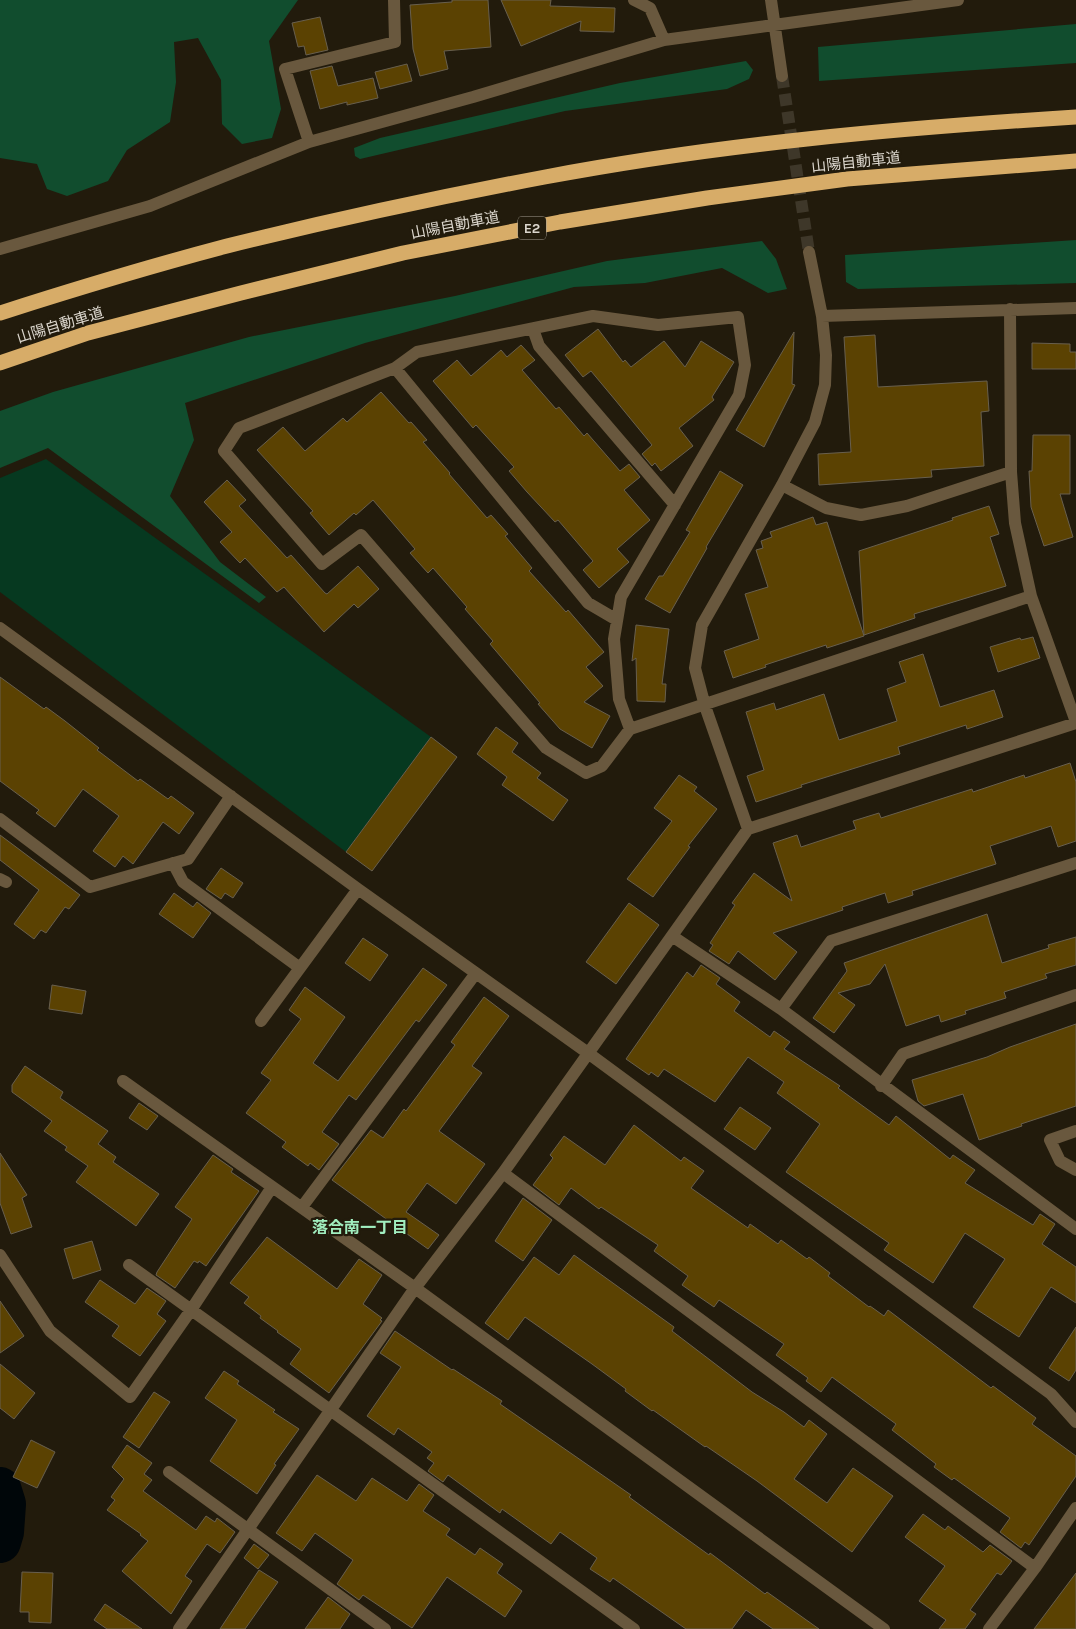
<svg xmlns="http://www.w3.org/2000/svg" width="1076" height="1629" font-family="Karla,'Noto Sans JP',sans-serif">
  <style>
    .green { fill: #063920 }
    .forest { fill: #114d2e }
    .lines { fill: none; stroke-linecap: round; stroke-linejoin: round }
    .river { stroke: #000609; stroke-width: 42 }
    .building { fill: #5b4202; stroke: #685f4e }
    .street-tunnel { stroke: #3e3729; stroke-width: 12; stroke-dasharray: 12 6; stroke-linecap: butt }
    .street { stroke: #69583e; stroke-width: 12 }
    .highway { stroke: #d7ac68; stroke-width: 15 }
    .labels { text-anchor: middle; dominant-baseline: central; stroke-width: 4.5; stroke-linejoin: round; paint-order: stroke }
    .shield { fill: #221b0c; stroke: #a49e93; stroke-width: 1 }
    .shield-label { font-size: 14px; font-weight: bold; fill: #dbd6cd }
    .street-label { font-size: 15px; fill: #dbd6cd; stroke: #221b0c }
    .neighbourhood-label { font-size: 16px; font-weight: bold; fill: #a1eebf; stroke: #221b0c }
  </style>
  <rect width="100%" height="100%" fill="#221b0c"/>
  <path class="green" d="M46 459 431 737 346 852 0 592V478Z"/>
  <path class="forest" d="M0 0H298L269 41 281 109 272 138 242 144 222 124 221 80 198 38 174 42 176 82 170 122 127 150 108 181 67 196 47 189 37 164 0 158Z
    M1076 24V63L819 81 818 47Z
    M746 61 753 70 749 79 727 89 565 111 360 159 355 156 354 148 380 138 620 83Z
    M1076 240V283L858 289 846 282 845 255Z
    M762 241 776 259 787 289 768 293 722 268 645 283 574 287 365 343 185 403 194 440 170 496 220 562 266 597 259 603 48 448 0 468V411L53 392 249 337 455 296 607 261Z"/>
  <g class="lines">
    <path class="river" d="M0 1488 5 1504 3 1532 0 1542"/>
  </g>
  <path class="building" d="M452 0H488L491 47 444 51 448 69 420 76 413 49 410 5 452 2Z
    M501 0H551L550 6 615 8 614 32 580 31 581 21 521 46Z
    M320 17 328 50 306 55 304 46 298 47 292 23Z
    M407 64 412 81 380 89 375 72Z
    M332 66 338 86 373 78 378 98 347 105V102L320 109 310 71Z
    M598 329 623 362 625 360 631 367 664 341 685 367 701 341 734 362 712 397 714 400 679 428 693 446 661 471 655 463 652 466 642 454 652 445 616 401 591 371 583 377 565 355Z
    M794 332 792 384 795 385 764 447 736 430Z
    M875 335 878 387 987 381 989 411 981 412 984 466 931 470 932 477 819 485 818 454 851 452 844 337Z
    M1032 343 1070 344V352H1076V369H1032Z
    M521 345 535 360 522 370 556 409 559 407 584 436 587 433 620 471 629 464 640 477 624 490 650 520 617 549 629 562 599 588 583 570 593 561 558 520 555 522 527 492 509 471 514 467 476 425 473 428 433 381 457 360 471 376 501 350 507 357Z
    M381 392 409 423 411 422 427 440 423 442 450 473 449 474 487 518 491 515 508 534 505 536 532 568 529 571 566 612 568 610 604 652 586 667 603 686 584 702 610 716 592 748 560 729 538 704 540 703 490 644 493 641 465 609 467 607 433 568 428 573 410 553 415 549 373 500 356 515 354 513 329 535 310 513 313 511 257 450 283 427 305 451 343 418 347 422Z
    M1033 435H1070V494H1060L1073 537 1044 546 1031 507 1029 471H1032Z
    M720 471 743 485 706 547 707 548 670 613 645 599 659 576H663L690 532 686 530Z
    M227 480 246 500 239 506 287 558 291 555 325 593 327 594 358 566 379 589 358 608 354 604 324 632 284 587 277 592 245 558 240 563 220 542 232 532 204 502Z
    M989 506 999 534 990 537 1006 586 914 614 915 618 864 635 859 551 953 520 952 518Z
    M813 517 816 525 827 522 864 636 827 648 826 645 765 665 766 667 733 678 724 651 759 639 745 594 768 587 756 550 763 548 761 541 772 537 770 532Z
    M636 625 669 629 662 684H666L665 702 637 701 636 658 632 661Z
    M1033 637 1040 658 998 672 990 647 1020 638 1021 640Z
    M923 654 940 707 994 690 1003 717 967 729 966 725 898 747 900 754 801 785 802 787 756 802 747 776 764 770 746 712 774 703 776 710 824 694 839 740 897 721 887 689 906 682 899 662Z
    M0 677 44 709 46 707 65 721 99 748 97 750 138 781 140 779 168 799 171 796 194 813 179 834 163 822 133 864 123 856 115 867 93 851 119 816 83 789 55 827 36 813 39 810 0 781Z
    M496 727 518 743 512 752 541 773 537 778 568 800 553 821 502 785 507 777 477 754Z
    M431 737 457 757 372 871 346 852Z
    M1070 763 1076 782V841L1058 847 1051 826 990 846 996 864 912 891 913 895 888 903 885 893 842 907 843 910 773 933 797 952 775 980 738 951 729 964 709 951 713 945 710 943 735 905 732 903 754 873 792 901 773 843 797 835 801 847 856 829 853 821 879 813 881 818 972 789 973 792 1024 775 1025 778Z
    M679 775 697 787 694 791 717 809 688 846 690 847 653 897 627 879 672 821 654 808Z
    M0 835 80 895 69 909 65 907 46 933 41 930 34 939 14 924 39 890 0 860Z
    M221 868 243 883 233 898 225 893 221 899 206 889Z
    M174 893 193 907 197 902 211 913 193 938 159 914Z
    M629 903 659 925 616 984 586 962Z
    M987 914 1002 963 1049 948 1048 945 1076 937V965L1045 974 1047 978 1004 992 1006 998 965 1011 966 1014 941 1022 939 1015 906 1026 885 964 870 984 838 993 855 1005 834 1033 813 1018 847 971 844 963Z
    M363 938 388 955 370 981 345 963Z
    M701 965 720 978 716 984 740 1002 734 1011 770 1037 774 1031 790 1042 784 1049 840 1086 838 1088 889 1125 896 1116 950 1159 953 1155 975 1170 965 1183 1033 1225 1040 1214 1055 1224 1042 1244 1076 1267V1303L1051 1287 1019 1337 973 1307 1005 1259 965 1233 933 1283 884 1250 889 1243 786 1172 820 1124 777 1093 784 1082 748 1057 715 1102 664 1069 658 1077 651 1072 649 1075 626 1059 687 972 693 977Z
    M423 968 447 985 419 1022 416 1020 356 1100 349 1095 322 1132 339 1144 319 1170 310 1163 308 1166 282 1147 286 1142 246 1113 271 1080 261 1073 301 1019 289 1010 305 987 345 1017 313 1063 338 1081Z
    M52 985 86 991 82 1014 49 1009Z
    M484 997 509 1016 472 1066 482 1073 439 1131 485 1164 456 1204 427 1183 406 1212 439 1235 428 1249 332 1180 371 1130 383 1138 404 1109 406 1111 455 1045 451 1042Z
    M1076 1024V1106L1021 1124 1022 1126 979 1140 963 1094 924 1106 918 1101 912 1080 987 1057 1010 1047Z
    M25 1066 63 1092 60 1098 108 1131 98 1144 116 1157 113 1162 159 1194 136 1226 76 1182 88 1166 65 1150 67 1147 44 1131 52 1121 12 1092V1085Z
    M139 1103 158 1116 147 1130 129 1118Z
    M740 1107 771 1128 755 1150 724 1129Z
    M634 1125 681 1161 684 1157 704 1171 691 1188 748 1228 750 1224 778 1244 781 1240 807 1259 809 1257 830 1273 828 1276 869 1307 870 1306 884 1316 888 1310 991 1388 993 1386 1036 1418 1032 1424 1076 1456V1476L1029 1545 1025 1542 1021 1548 1000 1532 1010 1518 954 1478 952 1480 934 1467 936 1464 892 1430 896 1424 832 1377 821 1392 806 1381 808 1378 776 1355 784 1344 719 1300 714 1307 682 1285 688 1276 654 1251 658 1245 601 1207 599 1209 571 1188 559 1205 533 1185 553 1158 550 1155 564 1136 605 1165Z
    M0 1153 27 1195 22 1198 32 1227 11 1234 0 1203Z
    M213 1155 233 1169 231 1172 259 1191 206 1266 199 1261 198 1263 194 1261 175 1288 156 1275 157 1272 192 1219 175 1207Z
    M523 1198 552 1220 523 1261 495 1241Z
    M267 1237 337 1289 359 1259 382 1275 363 1304 382 1318 380 1320 382 1321 329 1393 290 1364 301 1349 277 1332 278 1331 260 1318 261 1316 244 1303 249 1297 230 1283Z
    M92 1241 101 1270 73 1279 64 1249Z
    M574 1255 674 1327 672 1331 752 1392 784 1412 804 1427 809 1420 827 1434 794 1479 827 1503 853 1468 893 1496 852 1552 757 1481 706 1446 705 1447 653 1410 652 1411 625 1391 626 1389 592 1364 525 1317 508 1340 485 1323 534 1257 559 1275Z
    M100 1280 135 1304 147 1288 166 1301 157 1314 166 1321 140 1356 112 1336 119 1326 85 1302Z
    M0 1301 24 1336 0 1353Z
    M1076 1327V1370L1069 1381 1049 1368Z
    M395 1331 452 1370 453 1369 502 1401 500 1404 631 1495 629 1497 655 1516 709 1555 710 1553 765 1594 767 1592 819 1629H773L746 1610 732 1629H686L613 1578 610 1582 590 1569 597 1558 560 1532 551 1544 502 1509 500 1513 448 1475 443 1482 428 1471 434 1463 427 1458 432 1452 398 1428 394 1435 367 1416 401 1367 380 1353Z
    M0 1364 35 1393 14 1419 0 1408Z
    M224 1371 239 1381 237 1384 275 1410 273 1412 299 1429 274 1464 276 1465 257 1494 210 1461 237 1420 205 1398Z
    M154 1392 170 1402 139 1448 123 1437Z
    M31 1440 55 1452 37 1488 13 1477Z
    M127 1445 152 1463 144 1474 152 1480 143 1491 196 1530 206 1516 215 1522 217 1518 235 1532 220 1553 207 1544 185 1576 192 1581 171 1614 122 1571 148 1541 140 1535 141 1534 107 1510 115 1500 111 1497 124 1479 112 1467Z
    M317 1475 356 1501 372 1478 407 1501 419 1484 434 1495 423 1511 450 1529 446 1535 475 1555 480 1548 503 1564 497 1573 522 1591 505 1617 447 1577 412 1628 363 1595 359 1600 337 1584 353 1560 315 1533 302 1551 276 1533Z
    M923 1514 945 1530 948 1526 983 1552 990 1545 1012 1561 1001 1575 997 1573 970 1610 976 1614 965 1629H939L946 1620 919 1601 945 1566 905 1537Z
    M254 1544 269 1555 258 1569 244 1558Z
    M259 1570 278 1582 245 1629H220Z
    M22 1572 53 1573 51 1623 29 1622V1612H20Z
    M1076 1573V1629H1034Z
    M328 1597 350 1614 340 1629H305Z
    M105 1604 142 1629H107L94 1620Z"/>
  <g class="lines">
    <path class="street-tunnel" d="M782 76 809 252"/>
    <path class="street" d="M634 0 650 8 664 40
      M771 0 782 76
      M309 142 285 69 395 42 394 0
      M0 249 150 206 309 142 473 97 664 40 958 0
      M1010 309 1011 472 1015 523 1031 596 1076 722
      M593 316 658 325 738 317 745 365 739 395 621 597 614 639 619 699 630 729 602 766 586 773 546 748 361 535 322 564 224 451 239 428 395 368 417 352Z
      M822 316 1076 308
      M533 329 539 346 675 505
      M395 368 588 603 617 620
      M782 485 826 508 861 515 907 506 1011 472
      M0 628 358 889 588 1053 1051 1394 1076 1422
      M630 729 1031 596
      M0 819 90 887 188 859 231 796
      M748 829 705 706 695 668 702 625 782 485 815 422 825 385 826 355 822 316 809 252
      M173 863 183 882 300 968
      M0 879 6 882
      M672 936 781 1009 1076 1229
      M781 1009 831 941 1076 863
      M261 1021 358 889
      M123 1081 415 1288 884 1629
      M881 1086 903 1054 1076 995
      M1076 1131 1050 1140 1060 1161 1076 1170
      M503 1173 1035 1568
      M302 1207 476 973
      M0 1255 50 1331 130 1397 191 1310 272 1187
      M129 1265 634 1629
      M169 1472 385 1629
      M179 1629 415 1288 503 1173 748 829 1076 723
      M989 1629 1035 1568 1076 1508"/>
    <path class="highway" d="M0 313C75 289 151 266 227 246 332 220 439 197 545 177 720 144 898 128 1076 117
      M0 363 88 333 241 293 403 253 560 222 707 198 847 179 1076 161"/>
  </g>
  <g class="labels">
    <rect class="shield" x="518" y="216.5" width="28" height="23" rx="4"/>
    <g class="shield-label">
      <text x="532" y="228">E2</text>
    </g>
    <g class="street-label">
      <text transform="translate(856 162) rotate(-6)">山陽自動車道</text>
      <text transform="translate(455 225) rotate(-11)">山陽自動車道</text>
      <text transform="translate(60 325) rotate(-17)">山陽自動車道</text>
    </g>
    <g class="neighbourhood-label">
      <text x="360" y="1227">落合南一丁目</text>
    </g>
  </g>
</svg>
